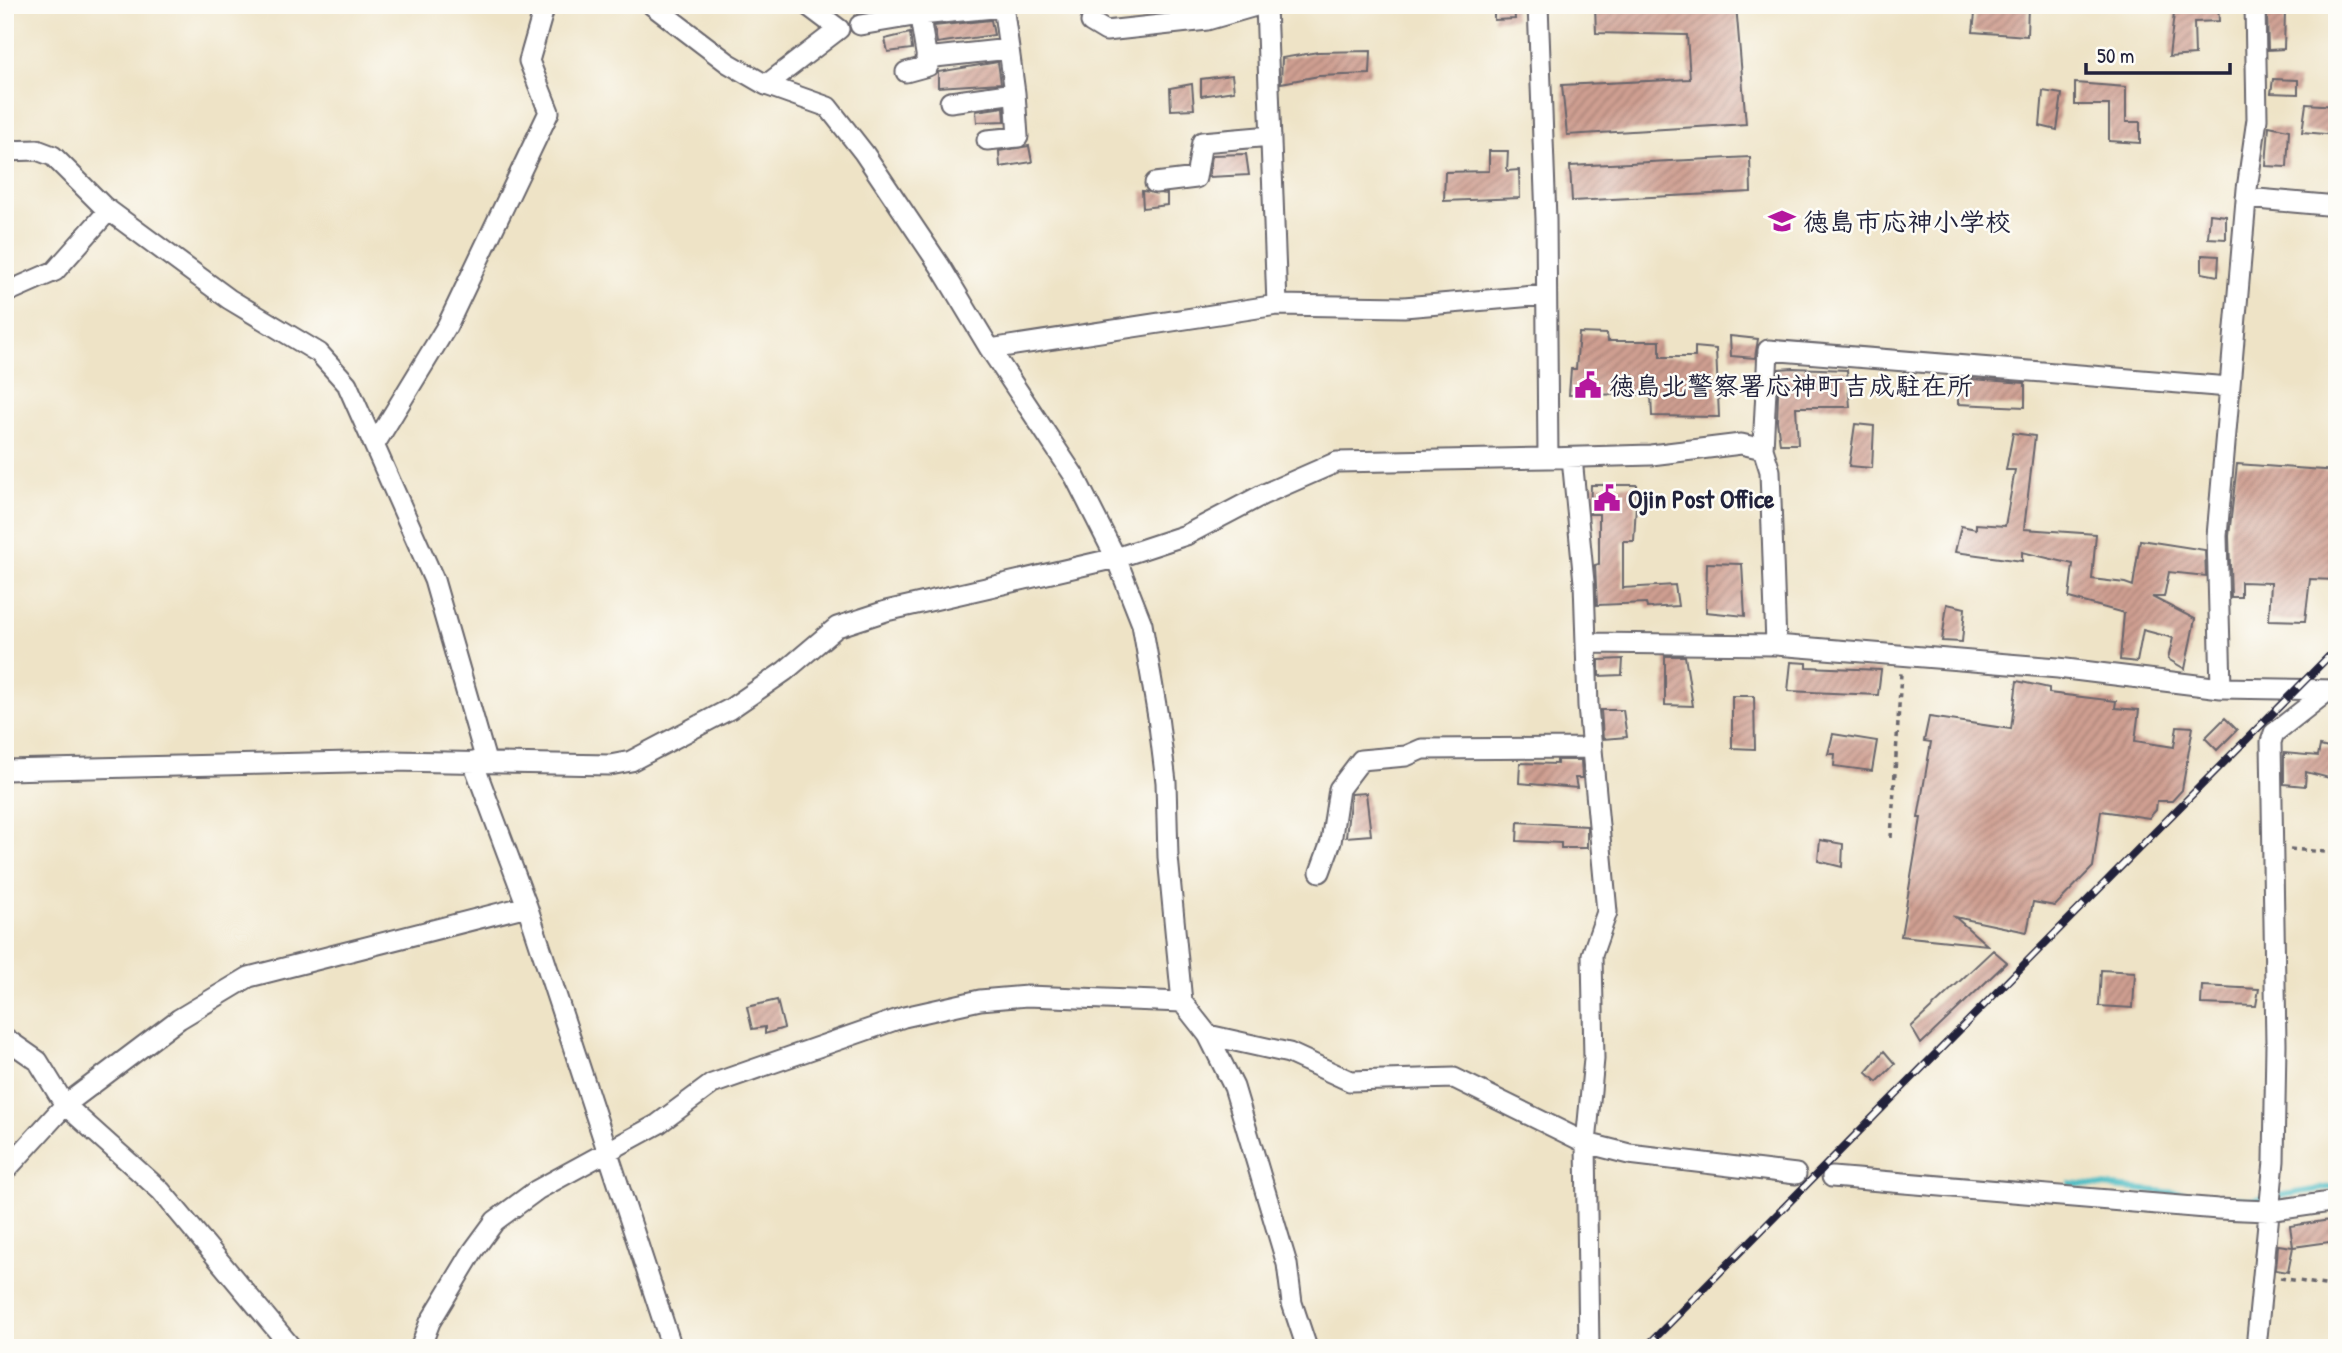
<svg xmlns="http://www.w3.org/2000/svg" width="2342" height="1353" font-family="'Patrick Hand','Klee One',sans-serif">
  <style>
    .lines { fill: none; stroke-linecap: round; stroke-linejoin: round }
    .stream { stroke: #4cbbc3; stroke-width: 6 }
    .building { fill: url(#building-hatch) }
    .minor-casing { stroke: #69666c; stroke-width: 23 }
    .path { stroke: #69666c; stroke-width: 3.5; stroke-dasharray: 5 5; stroke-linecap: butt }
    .minor { stroke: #fff; stroke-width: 19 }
    .rail-casing { stroke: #22223b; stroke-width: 8 }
    .rail { stroke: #fdfcf7; stroke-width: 5; stroke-dasharray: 16; stroke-linecap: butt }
    .labels { text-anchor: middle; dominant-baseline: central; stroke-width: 5; stroke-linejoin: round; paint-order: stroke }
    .poi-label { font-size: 26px; font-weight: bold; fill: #22223b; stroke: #fdfcf7; text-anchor: start }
  </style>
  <defs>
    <pattern id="building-hatch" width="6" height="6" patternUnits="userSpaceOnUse" patternTransform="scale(1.75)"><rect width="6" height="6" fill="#cf9f91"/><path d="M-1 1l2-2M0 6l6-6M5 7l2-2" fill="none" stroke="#a88178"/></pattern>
  </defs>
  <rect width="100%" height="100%" fill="#fdfcf7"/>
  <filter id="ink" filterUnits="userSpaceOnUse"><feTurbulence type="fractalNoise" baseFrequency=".0143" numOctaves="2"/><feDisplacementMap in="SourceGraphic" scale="14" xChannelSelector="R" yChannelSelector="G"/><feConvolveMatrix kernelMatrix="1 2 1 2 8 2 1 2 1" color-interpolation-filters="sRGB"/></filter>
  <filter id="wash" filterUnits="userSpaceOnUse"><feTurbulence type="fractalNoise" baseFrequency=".00686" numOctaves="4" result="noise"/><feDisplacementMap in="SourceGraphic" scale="28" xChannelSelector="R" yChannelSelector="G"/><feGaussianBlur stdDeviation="1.57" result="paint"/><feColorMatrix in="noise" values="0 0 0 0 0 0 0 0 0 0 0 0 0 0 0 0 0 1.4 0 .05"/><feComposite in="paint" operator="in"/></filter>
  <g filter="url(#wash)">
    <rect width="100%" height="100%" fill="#eee3c6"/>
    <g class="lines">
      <path class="stream" d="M2070 1183 2253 1200 2337 1186"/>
    </g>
    <g id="blocks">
      <path class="building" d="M1494 5H1514L1515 19 1494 20Z
        M1595 5H1736L1746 124 1567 135 1562 85 1690 79 1687 35 1596 33Z
        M1976 5H2028L2027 36 1973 32Z
        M2175 5H2218L2219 21 2194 22 2195 55 2169 57Z
        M2285 10 2284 49 2268 50 2267 12Z
        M991 20 994 35 937 43 934 26Z
        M910 33 912 49 888 52 885 39Z
        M1371 51 1370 74 1319 76 1281 83 1282 58 1318 52Z
        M998 62 1001 83 938 87V72Z
        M1232 75 1234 91 1201 96V79Z
        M2273 79 2298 80V94L2271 93Z
        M2075 83 2126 87V122H2140V143L2109 141V105H2075Z
        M1192 84 1194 109 1171 110 1170 88Z
        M2043 91 2062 94 2057 130 2040 126Z
        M2306 104 2337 106V135L2302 132Z
        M1004 107 1005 121 977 122 976 111Z
        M2269 126 2289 130 2287 167 2266 166Z
        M1029 146 1032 162 1000 167 999 151Z
        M1489 151H1508L1507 171 1519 170 1520 198 1444 201 1445 172 1489 171Z
        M1246 154 1249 175 1209 177 1212 155Z
        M1750 157 1751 192 1572 201 1570 166Z
        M1142 191 1167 194V205L1143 208Z
        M2210 214 2226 216V239L2208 238Z
        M2202 255 2219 256 2218 276 2202 273Z
        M1579 333 1607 334 1608 341H1660V357H1695V347L1716 349 1719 417 1652 416 1651 394 1569 395 1571 369H1576Z
        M1730 336 1758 339 1755 358 1731 356Z
        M1793 368 1847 370 1850 407H1796L1798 444H1780L1777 421 1779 369Z
        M1958 378 2025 383V407L1958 404Z
        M1855 424 1874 426 1872 468 1849 466Z
        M2013 433 2035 436 2024 529 2096 534 2092 579 2125 583 2133 586 2140 540 2205 550 2206 576 2169 572 2164 597H2152L2195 619 2185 669 2168 659 2173 638 2143 630 2137 662 2120 660 2124 613 2069 598 2073 564 2022 552V561L1955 552 1961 526 1976 529V524L2005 526 2015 470H2006Z
        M2237 464 2337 471V580L2310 579 2305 621 2269 620 2271 583 2241 582V597H2231L2229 536Z
        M1591 485H1637L1634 541H1623V588L1675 585 1678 606 1647 608 1646 603 1597 605 1595 565 1599 564V514H1590Z
        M1707 563 1742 564 1745 616 1706 612Z
        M1947 604 1965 608 1962 642 1942 641Z
        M1665 656H1685L1693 706 1665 705Z
        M1623 659 1622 675 1599 676V660Z
        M1791 662 1807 663V667L1881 670 1878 695 1788 691Z
        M2017 681 2049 688V693L2116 701 2115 708 2139 710 2135 741 2174 747 2177 726 2193 727 2182 790 2172 801H2157L2156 810 2149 818 2101 811 2093 867 2055 906 2033 902 2027 932 1955 917 1987 945 1901 936 1921 818H1918L1931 742 1924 741 1929 717 2011 729Z
        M1732 696H1754L1755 749 1732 748Z
        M1601 710H1623L1627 737 1603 739Z
        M2225 718 2237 730 2217 750 2205 738Z
        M1833 734 1877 741 1872 771 1834 766 1835 754H1828Z
        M2320 746 2337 750V780L2306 772 2305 786 2284 784V753L2318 756Z
        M1557 760H1581L1582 778H1575L1577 788 1519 783 1520 763 1557 764Z
        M1366 793 1371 835 1346 837 1351 794Z
        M1518 822 1587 826V848H1561V843L1517 841Z
        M1820 840 1843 844 1842 867 1818 861Z
        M1993 950 2007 962 1921 1044 1911 1027Z
        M2101 970 2135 972 2133 1008 2099 1006Z
        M2202 986 2259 989 2256 1006 2201 1004Z
        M777 1000 784 1028 765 1034V1027L752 1029 747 1007Z
        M1884 1051 1895 1064 1877 1082 1866 1072Z
        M2337 1219V1241L2293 1247 2290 1226Z
        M2278 1245 2293 1247 2288 1272 2276 1270Z"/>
    </g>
  </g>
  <g filter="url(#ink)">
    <use href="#blocks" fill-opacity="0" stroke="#69666c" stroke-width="2"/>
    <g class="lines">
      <defs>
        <path id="minor" d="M652 5 728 63 766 85 828 107 864 153 940 266 990 349 1075 477 1116 558 1142 624 1158 717 1166 782 1168 857 1182 1002 1208 1035 1234 1087 1287 1264 1292 1303 1307 1348
          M1266 5 1277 305
          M1538 5 1546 219 1548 458 1651 455 1741 444 1763 449 1770 471 1776 645 2058 668 2221 688 2337 690
          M1091 22 1106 31 1207 20 1259 5
          M860 25 920 15 1004 7
          M926 58 1009 49
          M906 72 928 66 918 5
          M766 85 839 29 807 5
          M950 102 1015 93 1003 5
          M987 140 1018 137 1015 93
          M5 151 37 150 53 156 103 206 229 299 319 353 347 384 434 580 486 761
          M1155 183 1196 178 1202 142 1271 136
          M2246 198 2337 206
          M5 293 55 271 109 210
          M990 349 1277 305 1404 307 1546 295
          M375 444 447 326 549 112 529 61 545 5
          M1763 449 1768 350 2229 387
          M1572 458 1584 582 1588 706 1607 912 1592 955 1594 1059 1586 1143 1629 1154 1796 1174
          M1586 643 1776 645
          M2221 688 2217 536 2247 189 2257 119 2255 5
          M473 762 527 906 672 1348
          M5 770 392 761 610 765 631 761 730 709 785 671 837 627 886 611 1116 558 1186 535 1262 495 1337 462 1548 458
          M1320 872 1331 842 1339 789 1361 760 1406 756 1422 749 1591 748
          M1208 1035 1289 1053 1350 1081 1454 1078 1586 1143 1589 1348
          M5 1038 38 1061 65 1105 161 1191 292 1348
          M5 1171 65 1105 179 1019 249 977 527 906
          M1832 1177 2218 1209 2268 1211 2337 1201
          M420 1348 430 1322 473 1251 495 1221 537 1190 658 1124 712 1084 904 1017 980 1000 1027 996 1182 1002
          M2256 1348 2274 1161 2276 1044 2271 742 2274 733 2328 691"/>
      </defs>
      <use href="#minor" class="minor-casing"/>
      <path class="path" d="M1891 838 1901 673
        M2290 849 2337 853
        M2280 1278 2337 1287"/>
      <use href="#minor" class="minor"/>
      <defs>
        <path id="rail" d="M1645 1348 2337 648"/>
      </defs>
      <use href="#rail" class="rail-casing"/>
      <use href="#rail" class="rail"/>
    </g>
  </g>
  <defs>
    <symbol id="school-bare" viewBox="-9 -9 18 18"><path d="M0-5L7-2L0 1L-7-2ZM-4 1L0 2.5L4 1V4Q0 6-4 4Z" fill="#b5179e" stroke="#fdfcf7" stroke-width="2.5" paint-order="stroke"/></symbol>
    <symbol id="civic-bare" viewBox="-9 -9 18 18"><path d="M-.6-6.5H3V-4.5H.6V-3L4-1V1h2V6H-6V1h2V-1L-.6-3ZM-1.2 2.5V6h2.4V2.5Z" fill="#b5179e" stroke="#fdfcf7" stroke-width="2.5" paint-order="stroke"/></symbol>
  </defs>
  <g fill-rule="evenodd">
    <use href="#school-bare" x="1763" y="202" width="38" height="38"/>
    <use href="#civic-bare" x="1569" y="366" width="38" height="38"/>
    <use href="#civic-bare" x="1588" y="479" width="38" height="38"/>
  </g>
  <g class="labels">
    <g class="poi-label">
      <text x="1803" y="221">徳島市応神小学校</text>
      <text x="1609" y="385">徳島北警察署応神町吉成駐在所</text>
      <text x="1628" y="498">Ojin Post Office</text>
    </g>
  </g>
  <rect width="2342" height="1353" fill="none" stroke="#fdfcf7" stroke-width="28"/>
  <path d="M2086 63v10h144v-10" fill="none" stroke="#22223b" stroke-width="3.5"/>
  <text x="2097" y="63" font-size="21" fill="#22223b" stroke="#fdfcf7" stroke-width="5" paint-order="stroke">50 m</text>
</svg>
